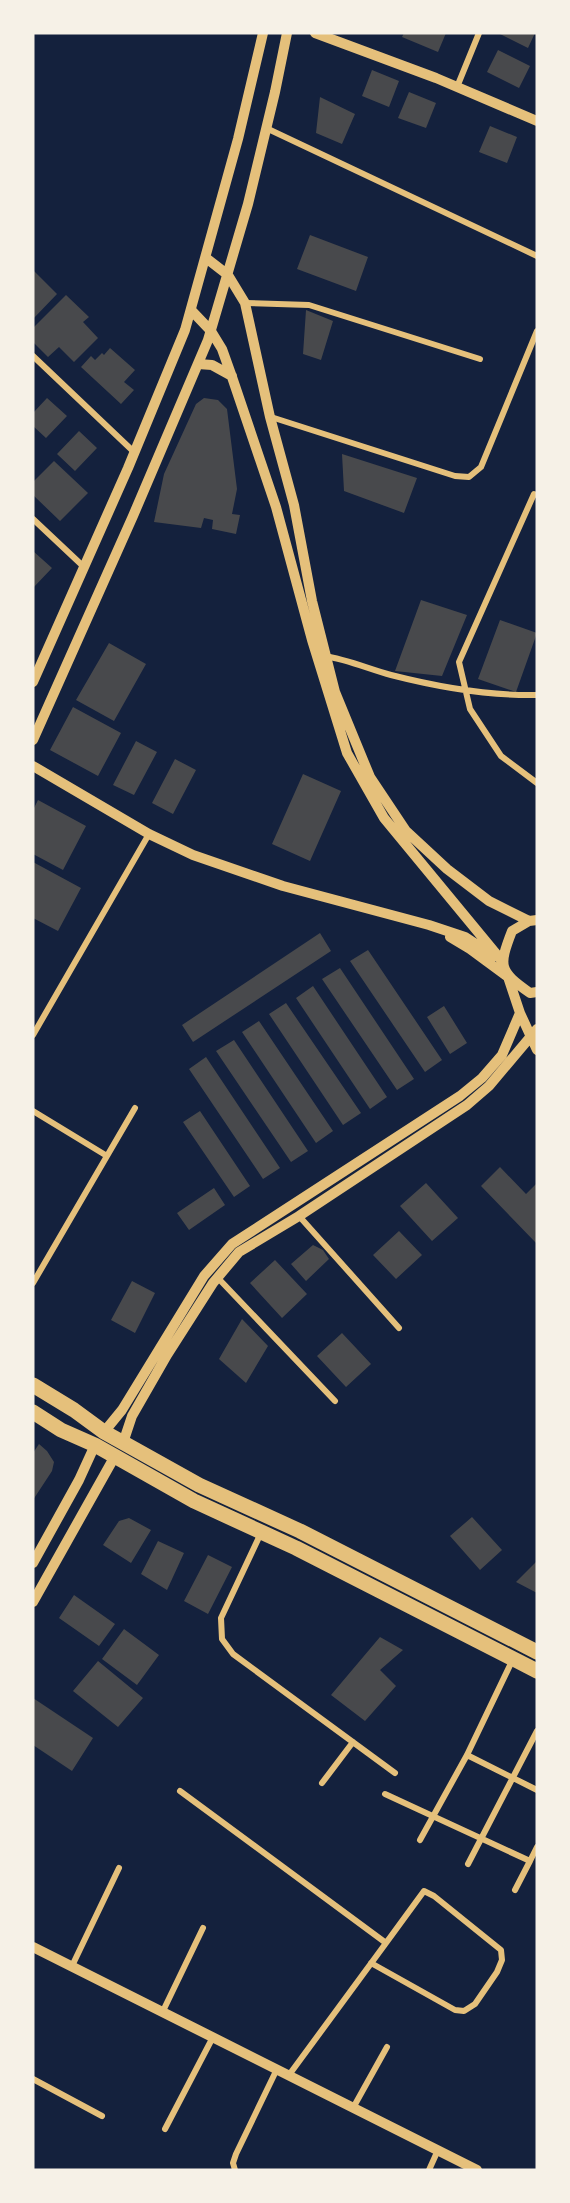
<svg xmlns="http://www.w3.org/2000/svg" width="570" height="2203" font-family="'Source Serif 4',serif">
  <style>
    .building { fill: #48494c }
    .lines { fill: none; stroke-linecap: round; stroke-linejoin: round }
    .minor { stroke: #e5c07b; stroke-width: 6 }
    .tertiary { stroke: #e5c07b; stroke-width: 10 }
    .primary { stroke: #e5c07b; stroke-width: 15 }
  </style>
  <rect width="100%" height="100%" fill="#14213d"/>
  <path class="building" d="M404 33H446L438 52 402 37Z
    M498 33H535L528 48Z
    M498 50 530 66 519 88 487 72Z
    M372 70 399 81 389 107 362 96Z
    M409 92 436 103 426 128 398 118Z
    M320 97 355 114 342 144 316 133Z
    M490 126 517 137 507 163 479 152Z
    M310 235 368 257 356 291 297 269Z
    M33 270 57 294 33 319Z
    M66 295 89 317 83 322 98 338 74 362 59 347 48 357 33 342V328Z
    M306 310 333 321 321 360 303 354Z
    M110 348 135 370 124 382 134 390 121 404 81 367 91 356 95 360 102 353 104 355Z
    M47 398 67 416 46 438 33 426V413Z
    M204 398 218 400 227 409 237 489 232 514 240 515 236 534 212 529 213 520 204 518 201 528 154 522 164 474 196 404Z
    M79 431 97 448 75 471 57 454Z
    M342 454 417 478 404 513 344 491Z
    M54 461 88 493 60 521 33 495V482Z
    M33 551 52 568 33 588Z
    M421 600 467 615 442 676 395 671Z
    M500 620 537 633 516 692 478 679Z
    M109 643 146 664 114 721 76 700Z
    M73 707 121 733 98 776 50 750Z
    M136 741 157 752 134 795 113 785Z
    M175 759 196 770 173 814 152 803Z
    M303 774 341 791 310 861 272 844Z
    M38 800 86 826 63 870 33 854V810Z
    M33 862 81 888 58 931 33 918Z
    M320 933 331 951 193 1042 182 1025Z
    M368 950 442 1060 425 1072 350 961Z
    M340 968 414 1079 397 1090 322 979Z
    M313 986 387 1097 370 1109 296 998Z
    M286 1003 361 1113 343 1125 269 1014Z
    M444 1006 467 1043 450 1054 427 1017Z
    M259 1021 333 1131 316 1143 242 1032Z
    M234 1040 308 1151 291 1162 216 1051Z
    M206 1057 280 1168 263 1179 189 1069Z
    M200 1111 250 1186 234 1197 183 1122Z
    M500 1167 526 1194 537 1183V1244L481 1186Z
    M426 1183 458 1218 432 1241 400 1206Z
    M214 1188 225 1205 189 1230 177 1213Z
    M399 1231 422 1255 396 1279 373 1255Z
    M313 1245 323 1250 329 1259 306 1281 291 1264Z
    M275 1260 307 1294 282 1318 250 1283Z
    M132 1281 155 1293 135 1333 111 1320Z
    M242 1319 268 1346 246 1383 219 1359Z
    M342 1333 371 1364 346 1387 317 1356Z
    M39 1444 47 1451 54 1462 52 1471 33 1500V1453Z
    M472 1517 502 1550 480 1570 450 1536Z
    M129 1518 151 1530 131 1563 103 1545 119 1521Z
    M158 1541 184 1553 167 1590 141 1574Z
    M208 1555 232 1567 208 1614 184 1601Z
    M537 1561V1593L516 1582Z
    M74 1595 115 1624 99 1646 59 1618Z
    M124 1629 159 1655 137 1685 102 1659Z
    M380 1637 403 1650 380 1670 396 1686 365 1721 331 1695Z
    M98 1661 143 1698 118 1727 73 1691Z
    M33 1698 93 1738 72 1771 33 1745Z"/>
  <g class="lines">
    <path class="minor" d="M457 87 479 33
      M266 128 537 256
      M245 303 309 305 480 359
      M33 356 134 452
      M271 417 455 476 469 477 481 467 537 331
      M537 495 534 494 459 662 470 709 501 756 537 783
      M33 519 84 567
      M324 656C346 659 369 669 391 675 438 687 488 696 537 695
      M33 1035 149 834
      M33 1111 107 1156 33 1283
      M107 1156 135 1108
      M299 1216 399 1328
      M217 1277 335 1401
      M261 1533 221 1618 222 1639 233 1654 395 1773
      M467 1755 537 1790
      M322 1783 353 1742
      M180 1791 386 1943 289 2075
      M385 1794 530 1861 537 1847
      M420 1840 467 1755 513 1659
      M468 1864 537 1731
      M515 1890 530 1861
      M371 1963 455 2010 464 2011 475 2004 497 1972 502 1960 501 1950 434 1896 424 1891 386 1943
      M72 1966 119 1868
      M163 2011 203 1928
      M33 2079 102 2116
      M353 2108 387 2047
      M165 2129 213 2037
      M235 2170 233 2163 236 2154 277 2069
      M429 2170 438 2150"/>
    <path class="tertiary" d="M315 33 436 78 537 121
      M206 258 228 275 245 303 270 417 294 505 312 601 335 692 370 777 406 831 447 869 489 901 529 921
      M191 310 211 331 222 349 232 377 276 507 312 640 347 753 384 818 502 961
      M198 364 212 365 232 376
      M33 682 128 468 185 330 238 139 263 33
      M33 740 133 516 208 340 248 204 275 92 287 33
      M33 766 149 834 193 855 283 886 429 925 465 937 494 956
      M537 920 529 921 512 931C498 967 499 971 530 993L537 992
      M450 937 470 949 508 977 520 1013 537 1050
      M104 1432 122 1410 204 1276 232 1244 460 1096 482 1078 502 1055 520 1013
      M123 1443 132 1416 167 1355 213 1283 239 1252 299 1216 467 1105 489 1086 537 1029
      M33 1563 79 1480 95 1445
      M33 1602 115 1456
      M33 1947 477 2170"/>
    <path class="primary" d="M33 1385 74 1410 104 1432 199 1485 300 1531 537 1652
      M33 1412 61 1430 95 1445 194 1501 296 1548 537 1671"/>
  </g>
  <rect width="570" height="2203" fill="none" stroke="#f6f1e7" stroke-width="69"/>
</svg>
